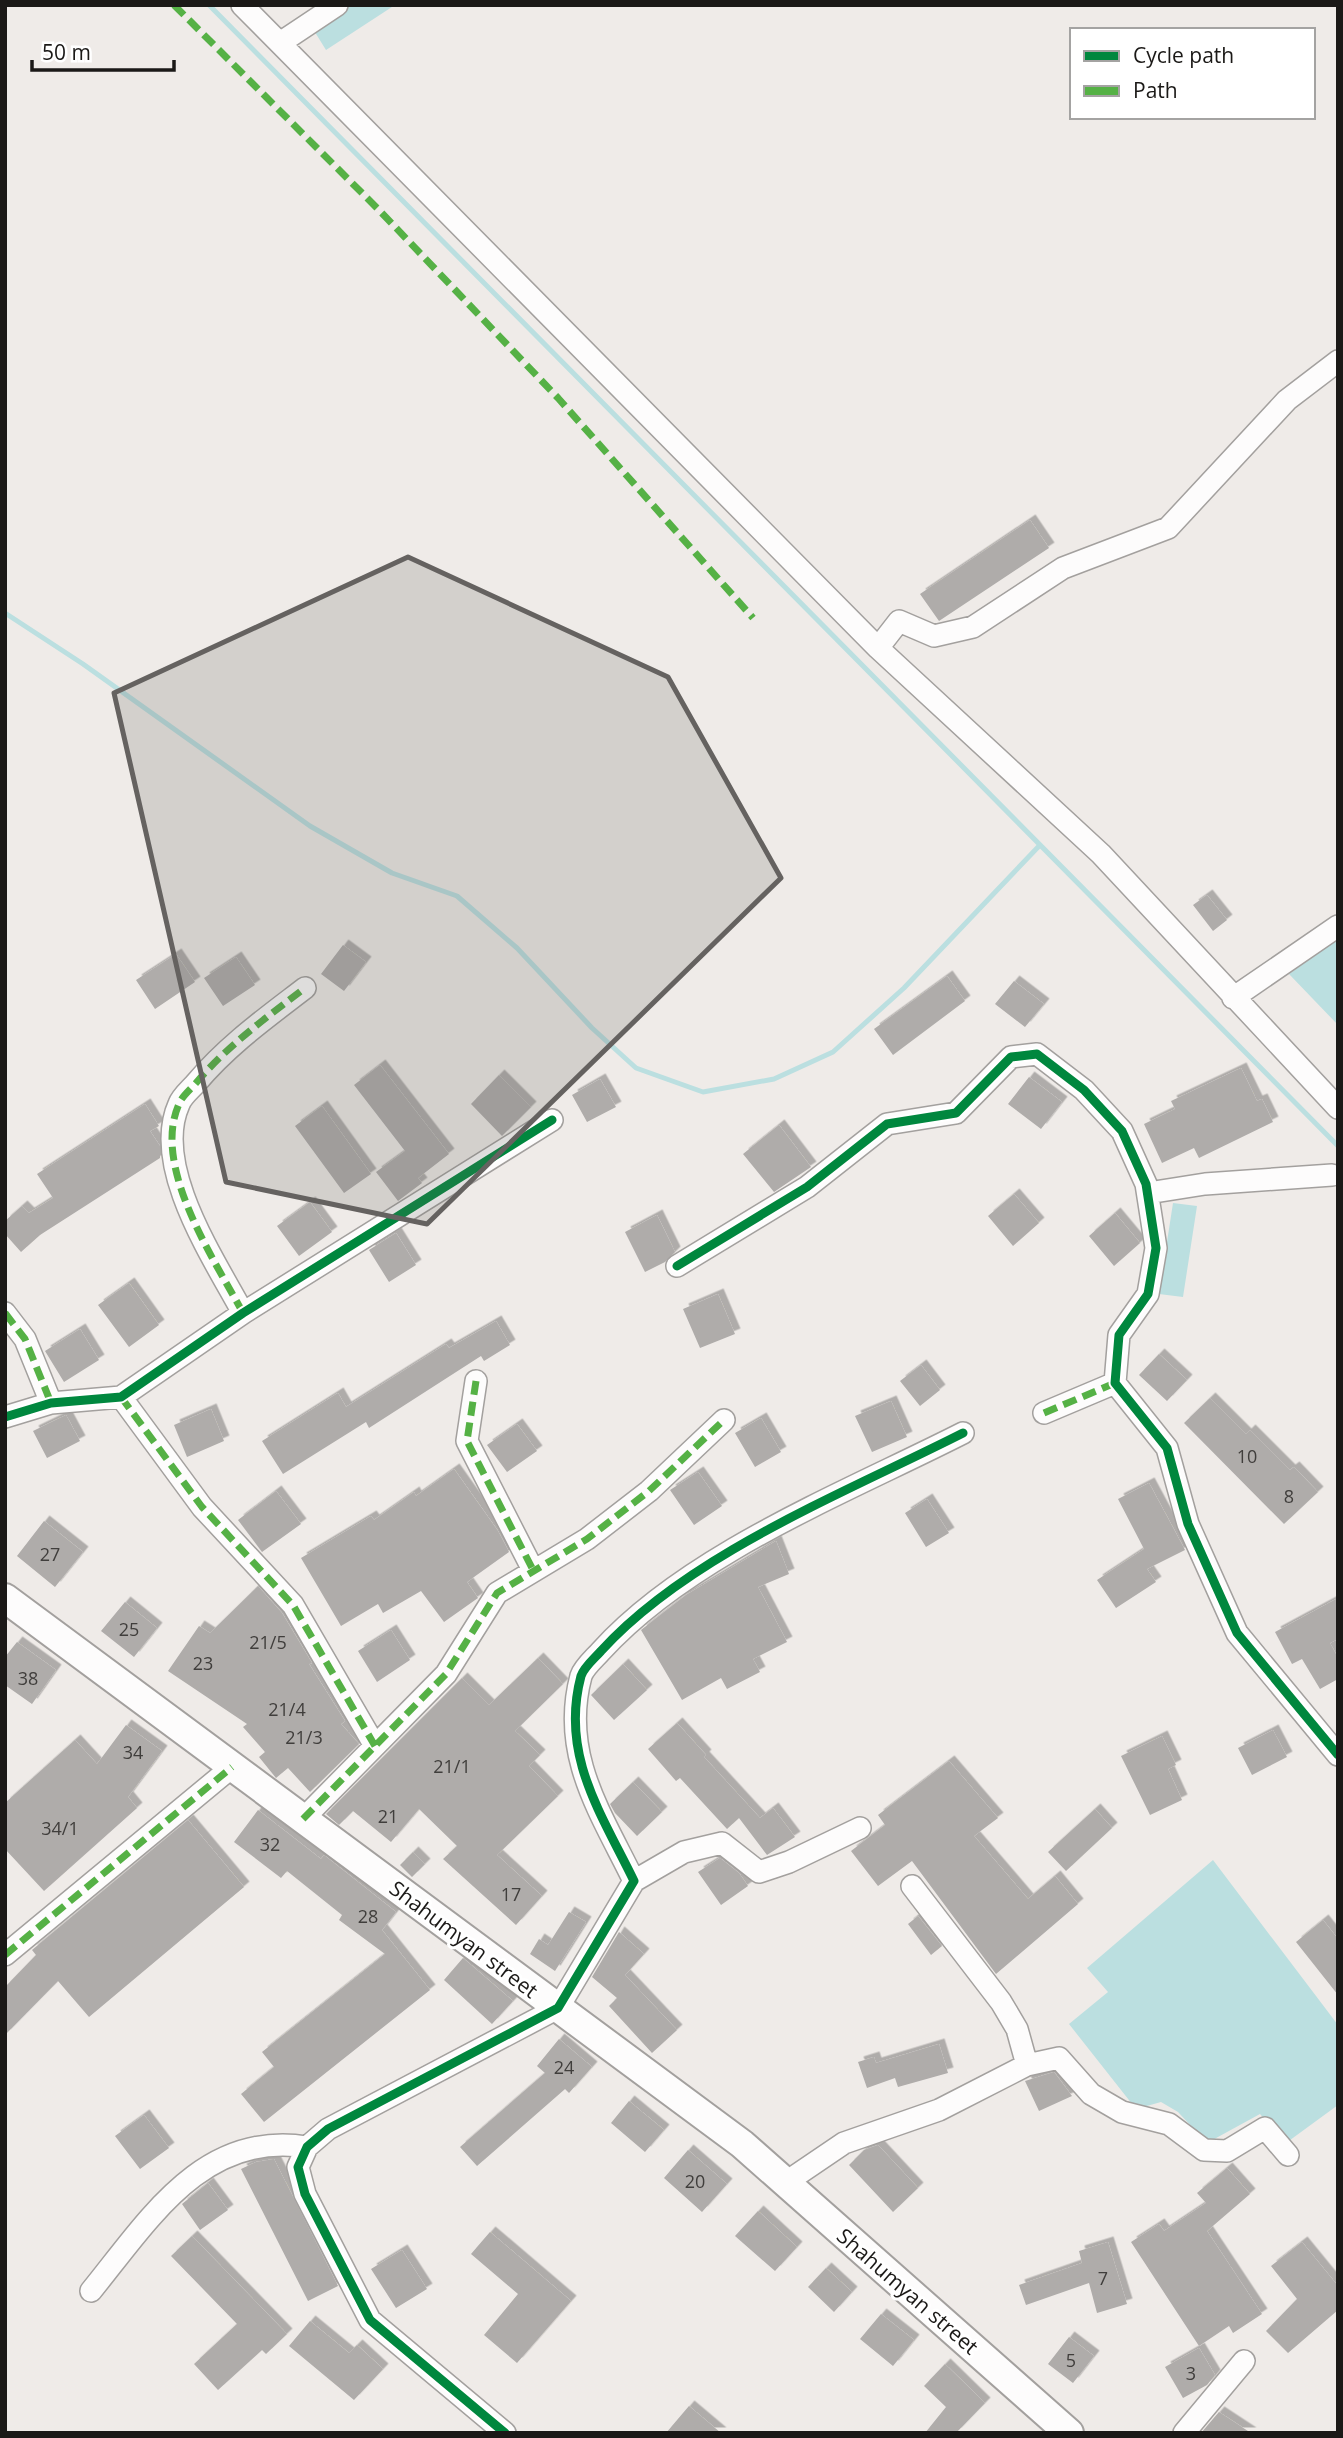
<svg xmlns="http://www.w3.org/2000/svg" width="1343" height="2438" font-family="'Open Sans',sans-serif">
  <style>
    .water { fill: #bbdfe0 }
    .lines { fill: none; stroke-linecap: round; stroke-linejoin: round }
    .stream { stroke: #bbdfe0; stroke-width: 5 }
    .building { fill: #afacaa; filter: url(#shadow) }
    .minor-casing { stroke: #a3a09e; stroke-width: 24 }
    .major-casing { stroke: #a3a09e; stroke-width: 32 }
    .minor { stroke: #fdfcfc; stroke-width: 21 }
    .major { stroke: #fdfcfc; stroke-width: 28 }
    .quiet { stroke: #55b145; stroke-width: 7; stroke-dasharray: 14 7; stroke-linecap: butt }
    .cycleway-casing { stroke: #fff; stroke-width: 13 }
    .cycleway { stroke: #00873e; stroke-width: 9 }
    .marked { fill: #656260; fill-opacity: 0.2; stroke: #656260; stroke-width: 5; stroke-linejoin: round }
    .labels { text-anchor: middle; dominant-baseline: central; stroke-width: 6; stroke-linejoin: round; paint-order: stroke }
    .number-label { font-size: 18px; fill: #403e3c }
    .street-label { font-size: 21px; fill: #1b1917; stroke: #fff }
  </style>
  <defs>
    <filter id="shadow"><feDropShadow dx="5.5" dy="-5.5" stdDeviation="0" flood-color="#0004"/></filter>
  </defs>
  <rect width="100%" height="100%" fill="#efebe8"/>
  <path class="water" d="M349 5H395L326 50 313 29Z
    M1338 939V1025L1289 974Z
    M1173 1203 1197 1206 1183 1297 1159 1294Z
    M1213 1860 1338 2025V2105L1286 2143 1260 2114 1207 2143 1178 2112 1161 2102 1136 2109 1069 2024 1108 1992 1087 1968Z"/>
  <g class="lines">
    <path class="stream" d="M209 5 1338 1146
      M5 613 83 664 310 826 392 873 457 896 517 948 592 1028 636 1068 703 1092 774 1079 833 1052 904 988 1040 845"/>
  </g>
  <path class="building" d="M1030 520 1049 548 939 621 920 594Z
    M1207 895 1227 920 1213 931 1193 905Z
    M343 945 366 962 344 991 321 974Z
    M176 954 195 982 155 1009 136 980Z
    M236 957 255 985 223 1006 204 978Z
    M947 976 965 1001 893 1055 874 1029Z
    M1014 981 1044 1004 1025 1027 995 1004Z
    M380 1065 449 1154 418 1178 422 1183 398 1201 376 1172 405 1151 354 1085Z
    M1241 1068 1257 1101 1262 1099 1273 1122 1199 1158 1194 1148 1162 1163 1144 1124 1175 1109 1171 1101Z
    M499 1075 531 1107 502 1136 471 1104Z
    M1029 1077 1062 1102 1041 1129 1008 1104Z
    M600 1079 616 1107 587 1122 572 1095Z
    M145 1104 159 1126 150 1131 160 1146V1158L40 1235 21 1252 5 1234V1221L22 1206 29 1213 53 1198 37 1174Z
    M322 1106 371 1174 344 1193 295 1126Z
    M779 1125 811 1167 774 1192 743 1154Z
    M1014 1194 1039 1223 1013 1246 988 1216Z
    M310 1202 332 1232 299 1256 277 1226Z
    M1115 1213 1140 1243 1114 1266 1089 1236Z
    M657 1215 675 1252 665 1262 645 1272 625 1232Z
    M396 1233 416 1265 389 1282 369 1250Z
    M129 1283 159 1325 129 1347 98 1305Z
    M718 1294 735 1334 700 1348 683 1309Z
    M496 1321 510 1345 484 1361 481 1356 369 1428 366 1422 283 1474 262 1441 338 1393 346 1407 446 1344 449 1348Z
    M80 1329 99 1360 64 1382 45 1351Z
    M1159 1354 1187 1380 1167 1401 1139 1375Z
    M921 1365 940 1390 920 1406 900 1381Z
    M1210 1398 1246 1434 1250 1430 1290 1470 1294 1467 1318 1492 1284 1524 1184 1423Z
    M891 1401 907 1437 872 1452 855 1416Z
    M211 1409 224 1441 187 1457 174 1425Z
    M66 1415 80 1441 47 1458 33 1431Z
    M761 1418 781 1452 755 1467 735 1433Z
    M517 1424 537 1451 507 1472 487 1445Z
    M454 1469 498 1531 509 1552 467 1582 478 1598 444 1622 421 1591 383 1613 378 1604 341 1626 301 1558 371 1516 374 1520 414 1492 416 1496Z
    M698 1472 722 1506 694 1525 670 1490Z
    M1149 1483 1185 1550 1147 1569 1156 1582 1116 1608 1097 1580 1144 1549 1118 1499Z
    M276 1491 301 1524 262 1552 238 1520Z
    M927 1499 949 1533 926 1547 905 1513Z
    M44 1521 83 1552 55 1587 17 1556Z
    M776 1541 789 1574 758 1587 787 1642 753 1659 760 1672 727 1689 721 1678 682 1700 641 1630 686 1595Z
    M258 1586 282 1613 312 1663 309 1664 345 1721 341 1724 359 1744 310 1792 288 1768 276 1778 259 1757 265 1752 243 1727 247 1724 168 1671 199 1626 210 1633Z
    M1338 1598V1639L1330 1643 1338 1658V1679L1320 1689 1302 1659 1292 1664 1275 1632Z
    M125 1602 157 1628 134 1657 101 1631Z
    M391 1630 410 1660 377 1682 358 1651Z
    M17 1642 56 1670 32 1704 5 1685V1657Z
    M538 1658 563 1684 515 1731 540 1755 529 1766 558 1796 497 1855 542 1896 516 1925 443 1859 457 1846 419 1809 391 1842 353 1811 339 1825 326 1814 462 1678 489 1705Z
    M623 1664 647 1690 614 1720 591 1695Z
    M677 1723 706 1755 704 1757 760 1818 773 1808 795 1837 767 1855 739 1818 727 1829 680 1778 676 1781 648 1749Z
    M126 1725 162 1751 128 1797 137 1808 44 1891 5 1849V1803L75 1740 97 1764Z
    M1273 1730 1287 1757 1252 1775 1238 1748Z
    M1162 1736 1176 1765 1168 1769 1182 1800 1150 1815 1121 1756Z
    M949 1761 998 1818 974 1836 1028 1899 1055 1876 1078 1904 996 1974 912 1861 878 1886 851 1851 885 1825 878 1815Z
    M633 1782 662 1812 637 1836 615 1813 610 1804Z
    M1095 1809 1112 1828 1066 1871 1048 1852Z
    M258 1810 321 1859 324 1855 396 1912 382 1930 430 1990 264 2122 241 2094 274 2067 262 2052 385 1954 339 1920 342 1915 287 1871 281 1878 234 1842Z
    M188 1820 244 1887 89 2017 58 1981 5 2035V1987L36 1955 32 1950Z
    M413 1852 425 1864 412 1877 400 1865Z
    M720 1858 739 1873 748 1886 721 1905 698 1872Z
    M569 1912 586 1922 555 1971 530 1954 539 1939 548 1945Z
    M918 1916 942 1946 931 1955 908 1924Z
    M1323 1920 1338 1939V1995L1296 1942Z
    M619 1932 644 1954 625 1975 677 2030 652 2053 609 2006 617 1998 592 1977Z
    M463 1958 513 2001 492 2024 444 1980Z
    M559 2039 592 2067 569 2093 565 2089 477 2166 460 2147 545 2073 537 2066Z
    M939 2044 948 2073 898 2087 895 2078 867 2088 858 2062 874 2057 876 2063Z
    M1054 2072 1072 2096 1039 2111 1025 2081Z
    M629 2101 664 2130 645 2152 611 2123Z
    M144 2115 169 2148 140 2169 115 2136Z
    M878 2145 918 2188 893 2212 849 2165 864 2150Z
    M688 2150 727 2184 702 2212 664 2178Z
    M274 2159 338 2286 308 2301 241 2169 256 2162Z
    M1227 2168 1250 2194 1207 2231 1262 2314 1233 2333 1229 2326 1199 2346 1131 2242 1159 2224 1164 2231 1206 2203 1197 2193Z
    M208 2183 228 2210 200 2230 182 2204Z
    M758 2211 797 2247 775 2271 735 2236Z
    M490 2232 571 2301 517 2363 484 2335 518 2294 471 2254Z
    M192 2236 287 2334 266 2354 262 2350 218 2390 194 2364 237 2324 171 2256Z
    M1108 2242 1127 2304 1097 2313 1089 2283 1026 2305 1019 2285 1082 2263 1079 2251Z
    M1302 2242 1338 2286V2310L1288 2353 1266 2331 1297 2299 1271 2266Z
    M402 2250 427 2289 396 2308 371 2269Z
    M826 2268 852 2292 834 2312 808 2287Z
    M881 2314 914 2340 893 2366 860 2339Z
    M310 2321 349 2353 357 2345 383 2369 354 2400 289 2346Z
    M1069 2337 1094 2356 1073 2383 1048 2364Z
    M1199 2348 1215 2375 1207 2385 1183 2398 1165 2367Z
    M945 2364 985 2403 956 2433H925L946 2407 924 2386Z
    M689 2406 721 2433H666Z
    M1219 2412 1251 2433H1201Z"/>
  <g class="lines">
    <defs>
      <path id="minor" d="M242 5 878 648 1101 854 1338 1108
        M280 43 337 5
        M878 648 899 621 934 636 973 627 1063 568 1168 528 1287 400 1338 361
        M1233 998 1338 926
        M1148 1193 1205 1184 1332 1175
        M677 1266 807 1187 887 1124 956 1113 1011 1057 1037 1054 1084 1090 1122 1131 1146 1184 1156 1248 1148 1294 1119 1335 1115 1383 1167 1448 1188 1524 1237 1633 1338 1755
        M5 1313 25 1339 51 1403
        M243 1313C214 1259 151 1166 179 1104 182 1096 191 1089 196 1083 228 1045 266 1018 305 988
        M476 1381 467 1441 533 1570
        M121 1397 202 1507 293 1605 375 1746
        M1044 1413 1115 1383
        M5 1417 51 1403 121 1397 243 1313 552 1120
        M303 1819 446 1674 497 1593 587 1539 649 1491 724 1420
        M634 1881 684 1852 722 1843 759 1872 789 1862 860 1828
        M912 1886 1001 2002 1017 2029 1027 2065
        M5 1955 232 1767
        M785 2183 844 2143 939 2110 1027 2065 1059 2058 1091 2094 1122 2112 1169 2124 1204 2150 1227 2151 1265 2128 1288 2155
        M91 2291C148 2221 203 2130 307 2147
        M505 2433 370 2320 305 2194 298 2167 307 2147 328 2129 558 2008 634 1881C601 1813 560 1755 581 1676 584 1667 595 1658 601 1651 689 1554 847 1492 963 1433
        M1184 2433 1244 2361"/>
      <path id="major" d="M5 1598 742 2144 1069 2433"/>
    </defs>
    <use href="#minor" class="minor-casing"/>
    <use href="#major" class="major-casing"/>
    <use href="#minor" class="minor"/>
    <use href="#major" class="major"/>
    <path class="quiet" d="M174 5 378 209 558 398 753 618
      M5 1313 25 1339 51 1403
      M243 1313C214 1259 151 1166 179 1104 182 1096 191 1089 196 1083 228 1045 266 1018 305 988
      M476 1381 467 1441 533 1570
      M121 1397 202 1507 293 1605 375 1746
      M1044 1413 1115 1383
      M303 1819 446 1674 497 1593 587 1539 649 1491 724 1420
      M5 1955 232 1767"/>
    <defs>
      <path id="cycleway" d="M677 1266 807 1187 887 1124 956 1113 1011 1057 1037 1054 1084 1090 1122 1131 1146 1184 1156 1248 1148 1294 1119 1335 1115 1383 1167 1448 1188 1524 1237 1633 1338 1755
        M5 1417 51 1403 121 1397 243 1313 552 1120
        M505 2433 370 2320 305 2194 298 2167 307 2147 328 2129 558 2008 634 1881C601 1813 560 1755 581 1676 584 1667 595 1658 601 1651 689 1554 847 1492 963 1433"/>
    </defs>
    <use href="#cycleway" class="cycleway-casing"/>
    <use href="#cycleway" class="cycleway"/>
  </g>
  <path class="marked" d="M408 557 668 677 781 878 427 1224 226 1182 114 693Z"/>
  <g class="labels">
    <g class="number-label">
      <text x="1247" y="1456">10</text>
      <text x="1289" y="1496">8</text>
      <text x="50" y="1554">27</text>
      <text x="129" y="1629">25</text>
      <text x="268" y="1642">21/5</text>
      <text x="203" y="1663">23</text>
      <text x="28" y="1678">38</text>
      <text x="287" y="1709">21/4</text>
      <text x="304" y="1737">21/3</text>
      <text x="133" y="1752">34</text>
      <text x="452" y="1766">21/1</text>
      <text x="388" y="1816">21</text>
      <text x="60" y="1828">34/1</text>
      <text x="270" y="1844">32</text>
      <text x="511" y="1894">17</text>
      <text x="368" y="1916">28</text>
      <text x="564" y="2067">24</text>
      <text x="695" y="2181">20</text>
      <text x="1103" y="2278">7</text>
      <text x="1071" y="2360">5</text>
      <text x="1191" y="2373">3</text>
    </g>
    <g class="street-label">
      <text transform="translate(464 1939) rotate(37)">Shahumyan street</text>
      <text transform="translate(908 2291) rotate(41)">Shahumyan street</text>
    </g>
  </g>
  <rect width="1343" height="2438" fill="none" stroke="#1b1917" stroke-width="14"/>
  <rect x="1070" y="28" width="245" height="91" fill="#ffffff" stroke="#a4a3a2" stroke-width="2"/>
  <rect x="1084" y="51" width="35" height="10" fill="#00873e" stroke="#a4a3a2" stroke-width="2"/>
  <text x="1133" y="63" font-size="21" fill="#1b1917">Cycle path</text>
  <rect x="1084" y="86" width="35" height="10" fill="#55b145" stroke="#a4a3a2" stroke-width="2"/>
  <text x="1133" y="98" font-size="21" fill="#1b1917">Path</text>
  <path d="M32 60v10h142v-10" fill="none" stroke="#1b1917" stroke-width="3.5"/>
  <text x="42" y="60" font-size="21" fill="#1b1917" stroke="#ffffff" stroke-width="5" paint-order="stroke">50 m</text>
</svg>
